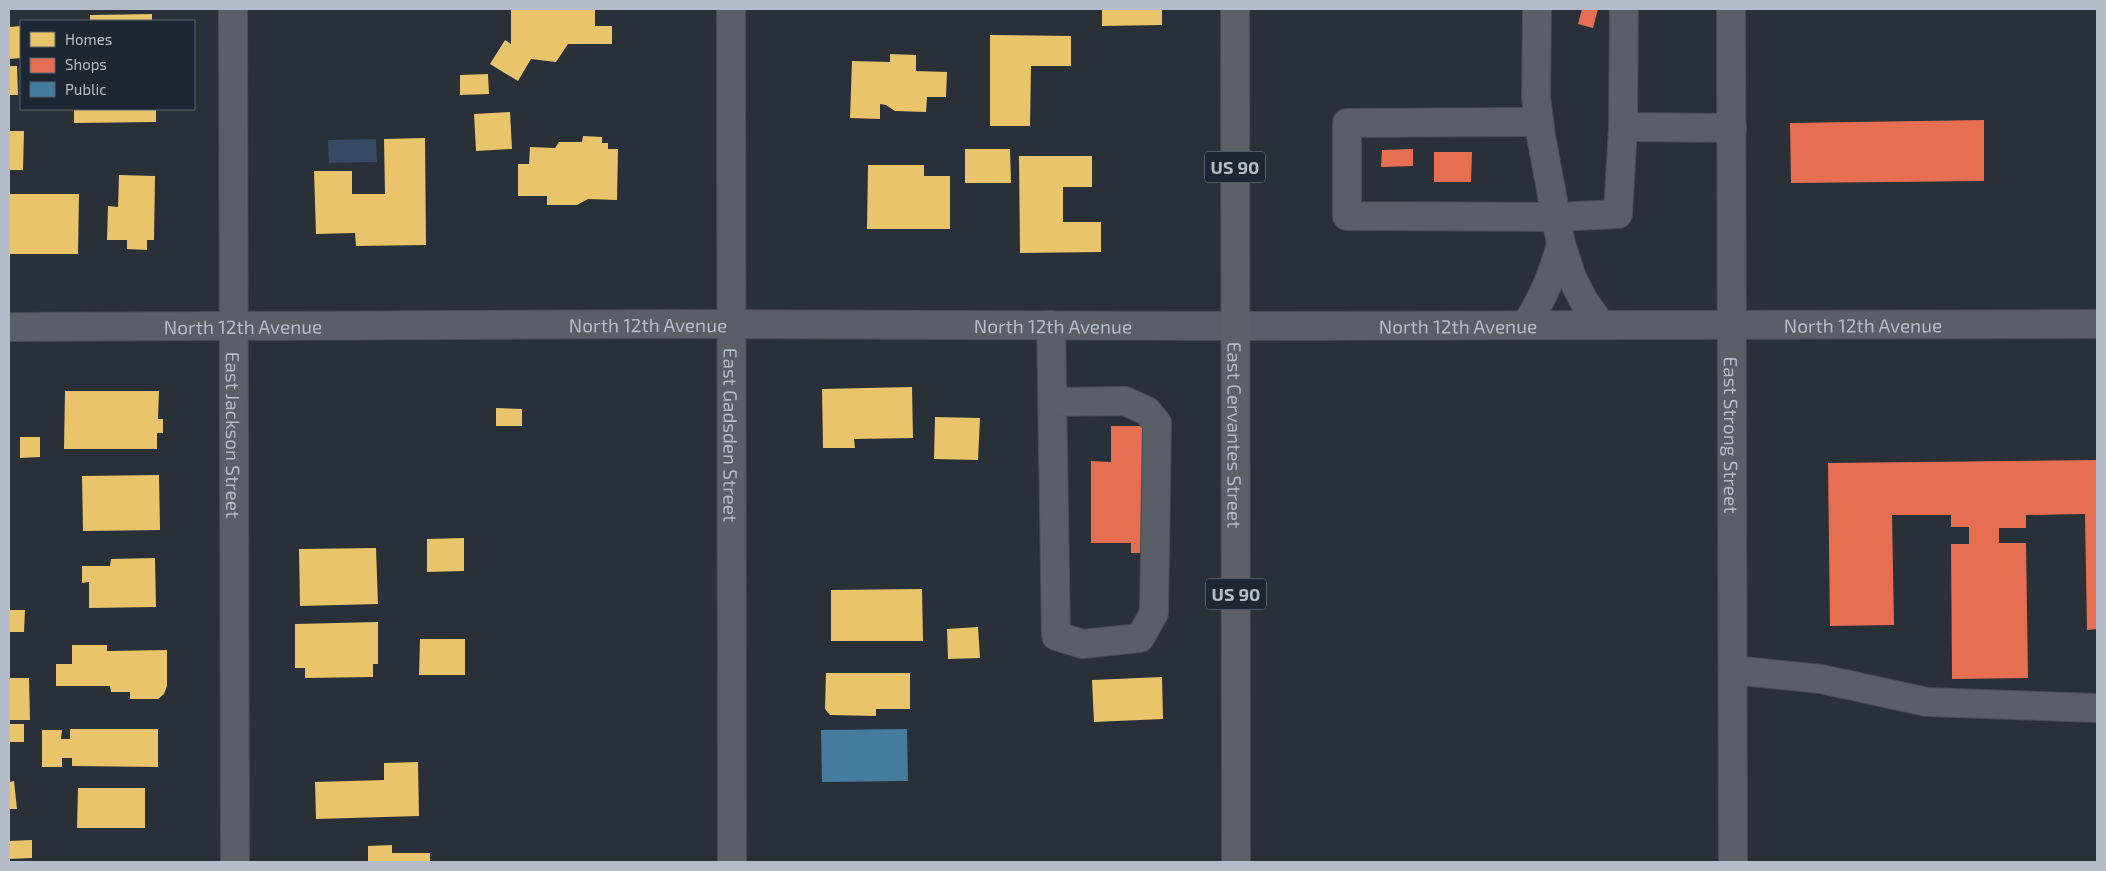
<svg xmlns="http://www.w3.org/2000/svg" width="2106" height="871" font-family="'Exo 2',sans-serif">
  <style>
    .water { fill: #384963 }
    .homes { fill: #e9c46a }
    .shops { fill: #e76f51 }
    .public { fill: #457b9d }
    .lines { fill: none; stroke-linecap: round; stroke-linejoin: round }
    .minor-casing { stroke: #484c53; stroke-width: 30 }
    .major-casing { stroke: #484c55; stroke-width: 30 }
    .minor { stroke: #5a5e66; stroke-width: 28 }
    .major { stroke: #5c6168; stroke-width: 28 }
    .labels { text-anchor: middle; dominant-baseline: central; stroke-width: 5; stroke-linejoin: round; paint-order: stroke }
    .shield { fill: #1d2633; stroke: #878f9c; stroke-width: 1 }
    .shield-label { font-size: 18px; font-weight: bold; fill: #b4bcc9 }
    .street-label { font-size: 19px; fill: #b4bcc9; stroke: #1d2633 }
  </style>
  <rect width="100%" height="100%" fill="#2a3038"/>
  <path class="water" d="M376 139 377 162 329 163 328 140Z"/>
  <path class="homes" d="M511 9H595V26H612V44H568L556 62 531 59 518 81 490 64 505 40 511 44Z
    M1102 9H1162V25L1102 26Z
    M152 14V21H90V15Z
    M21 26V58L9 59V27Z
    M990 35 1071 36V66H1031L1030 126H990Z
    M890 54 916 55V71L947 72 946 97H927L926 112 895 111 886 105 880 104V119L850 118 852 61 890 62Z
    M9 66H17L18 95H9Z
    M488 74 489 94 460 95V75Z
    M74 109H156V122L74 123Z
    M510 112 512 149 476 151 474 114Z
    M9 131H24L23 170H9Z
    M583 136 602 137V143H608V149H618L617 200 588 199 577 205H547V196H518V164H529L530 147 555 148 559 142H582Z
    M425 138 426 245 356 246 355 233 316 234 314 171H352V194H385L384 139Z
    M965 149H1010L1011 183H965Z
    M1019 156H1092V187H1063V222H1101V252L1020 253Z
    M868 165H924V176H950V229H867Z
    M119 175 155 176 154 240H147V250L127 249V240H107L108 206 118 207Z
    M9 194H79L78 254H9Z
    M912 387 913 438 854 439 855 448H823L822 389Z
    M65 391H159L158 419H163V433H157V449H64Z
    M496 408 522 409V426H496Z
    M935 417 980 418 978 460 934 459Z
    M20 437H40V457L20 458Z
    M159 475 160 530 83 531 82 476Z
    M464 538V571L427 572V539Z
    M376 548 378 604 300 606 299 549Z
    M155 558 156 607 89 608V582L82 583V566H110L111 559Z
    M922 589 923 641H831V590Z
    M9 610H25L24 632H9Z
    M378 622V664H373V677L305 678V668H295V624Z
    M978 627 980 658 948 659 947 629Z
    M420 639H465V675H419Z
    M72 645H107V651L167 650V686L164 694 158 699H130V692H111L110 686H56V664H72Z
    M826 673H910V709H876V716L830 715 825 709Z
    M1162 677 1163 719 1094 722 1092 680Z
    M9 678H29L30 720H9Z
    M9 724H24V742H9Z
    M70 729H158V767L72 766V758H62V767H42V730H62L61 739H70Z
    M418 762 419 816 316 819 315 782 384 780V763Z
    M14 781 17 809H9V782Z
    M78 788H145V828H77Z
    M32 840V858L9 859V841Z
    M392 845V853H430V862H368V846Z"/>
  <path class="shops" d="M1582 9H1598L1593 28 1578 24Z
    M1984 120V181L1791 183 1790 123Z
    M1413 149V166L1381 167 1382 150Z
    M1434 152H1472L1471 182H1434Z
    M1111 426H1152L1151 553H1131V543H1091V461L1111 462Z
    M2097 460V629L2087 630 2085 514 2026 515V528H1999V543H2026L2028 678 1952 679 1951 544H1969V527H1951V515H1892L1894 625 1830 626 1828 463Z"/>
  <path class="public" d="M907 729 908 781 822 782 821 730Z"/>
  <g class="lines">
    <defs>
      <g id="minor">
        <path id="s1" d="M233 9 235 862"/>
        <path id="s2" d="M731 9 732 862"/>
        <path d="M1537 9 1536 97 1541 136 1561 244 1572 278 1584 301 1601 325"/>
        <path d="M1624 9 1623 127 1732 128"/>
        <path id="s3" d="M1731 9 1733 862"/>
        <path d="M1539 122 1347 123V216L1556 217 1618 214 1623 127"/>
        <path d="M1051 325 1056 636 1083 644 1140 638 1154 613 1157 423 1147 411 1125 401 1053 402"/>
        <path d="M1526 325C1544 296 1552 276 1561 244"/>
        <path id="s4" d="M9 327 666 324 1236 326 2097 324"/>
        <path d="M1733 670 1821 679 1927 702 2097 708"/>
      </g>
      <g id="major">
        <path id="s5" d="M1235 9 1236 862"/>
      </g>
    </defs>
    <use href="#minor" class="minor-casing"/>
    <use href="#major" class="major-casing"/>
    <use href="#minor" class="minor"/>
    <use href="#major" class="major"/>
  </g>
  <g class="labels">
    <g class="shield">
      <rect x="1205" y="151.5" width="60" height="31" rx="4"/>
      <rect x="1206" y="578.5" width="60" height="31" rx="4"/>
    </g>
    <g class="shield-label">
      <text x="1235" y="167">US 90</text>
      <text x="1236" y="594">US 90</text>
    </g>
    <g class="street-label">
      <text stroke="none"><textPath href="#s4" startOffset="639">North 12th Avenue</textPath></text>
      <text stroke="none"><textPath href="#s4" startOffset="1854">North 12th Avenue</textPath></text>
      <text stroke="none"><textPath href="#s4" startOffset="1044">North 12th Avenue</textPath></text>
      <text stroke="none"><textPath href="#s4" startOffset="1449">North 12th Avenue</textPath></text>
      <text stroke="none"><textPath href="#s4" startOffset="234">North 12th Avenue</textPath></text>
      <text stroke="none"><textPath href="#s1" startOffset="426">East Jackson Street</textPath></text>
      <text stroke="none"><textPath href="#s5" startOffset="426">East Cervantes Street</textPath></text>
      <text stroke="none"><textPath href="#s3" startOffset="426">East Strong Street</textPath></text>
      <text stroke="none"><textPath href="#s2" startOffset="426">East Gadsden Street</textPath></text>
    </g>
  </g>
  <rect width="2106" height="871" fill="none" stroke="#b4bcc9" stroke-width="20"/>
  <rect x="20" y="20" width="175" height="90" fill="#1d2633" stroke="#59626f"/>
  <rect x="30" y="32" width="25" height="15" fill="#e9c46a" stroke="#59626f"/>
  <text x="65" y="45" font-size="15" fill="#b4bcc9">Homes</text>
  <rect x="30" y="58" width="25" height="15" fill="#e76f51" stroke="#59626f"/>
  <text x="65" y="70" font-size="15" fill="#b4bcc9">Shops</text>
  <rect x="30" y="82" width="25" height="15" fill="#457b9d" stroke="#59626f"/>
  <text x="65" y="95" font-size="15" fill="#b4bcc9">Public</text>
</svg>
